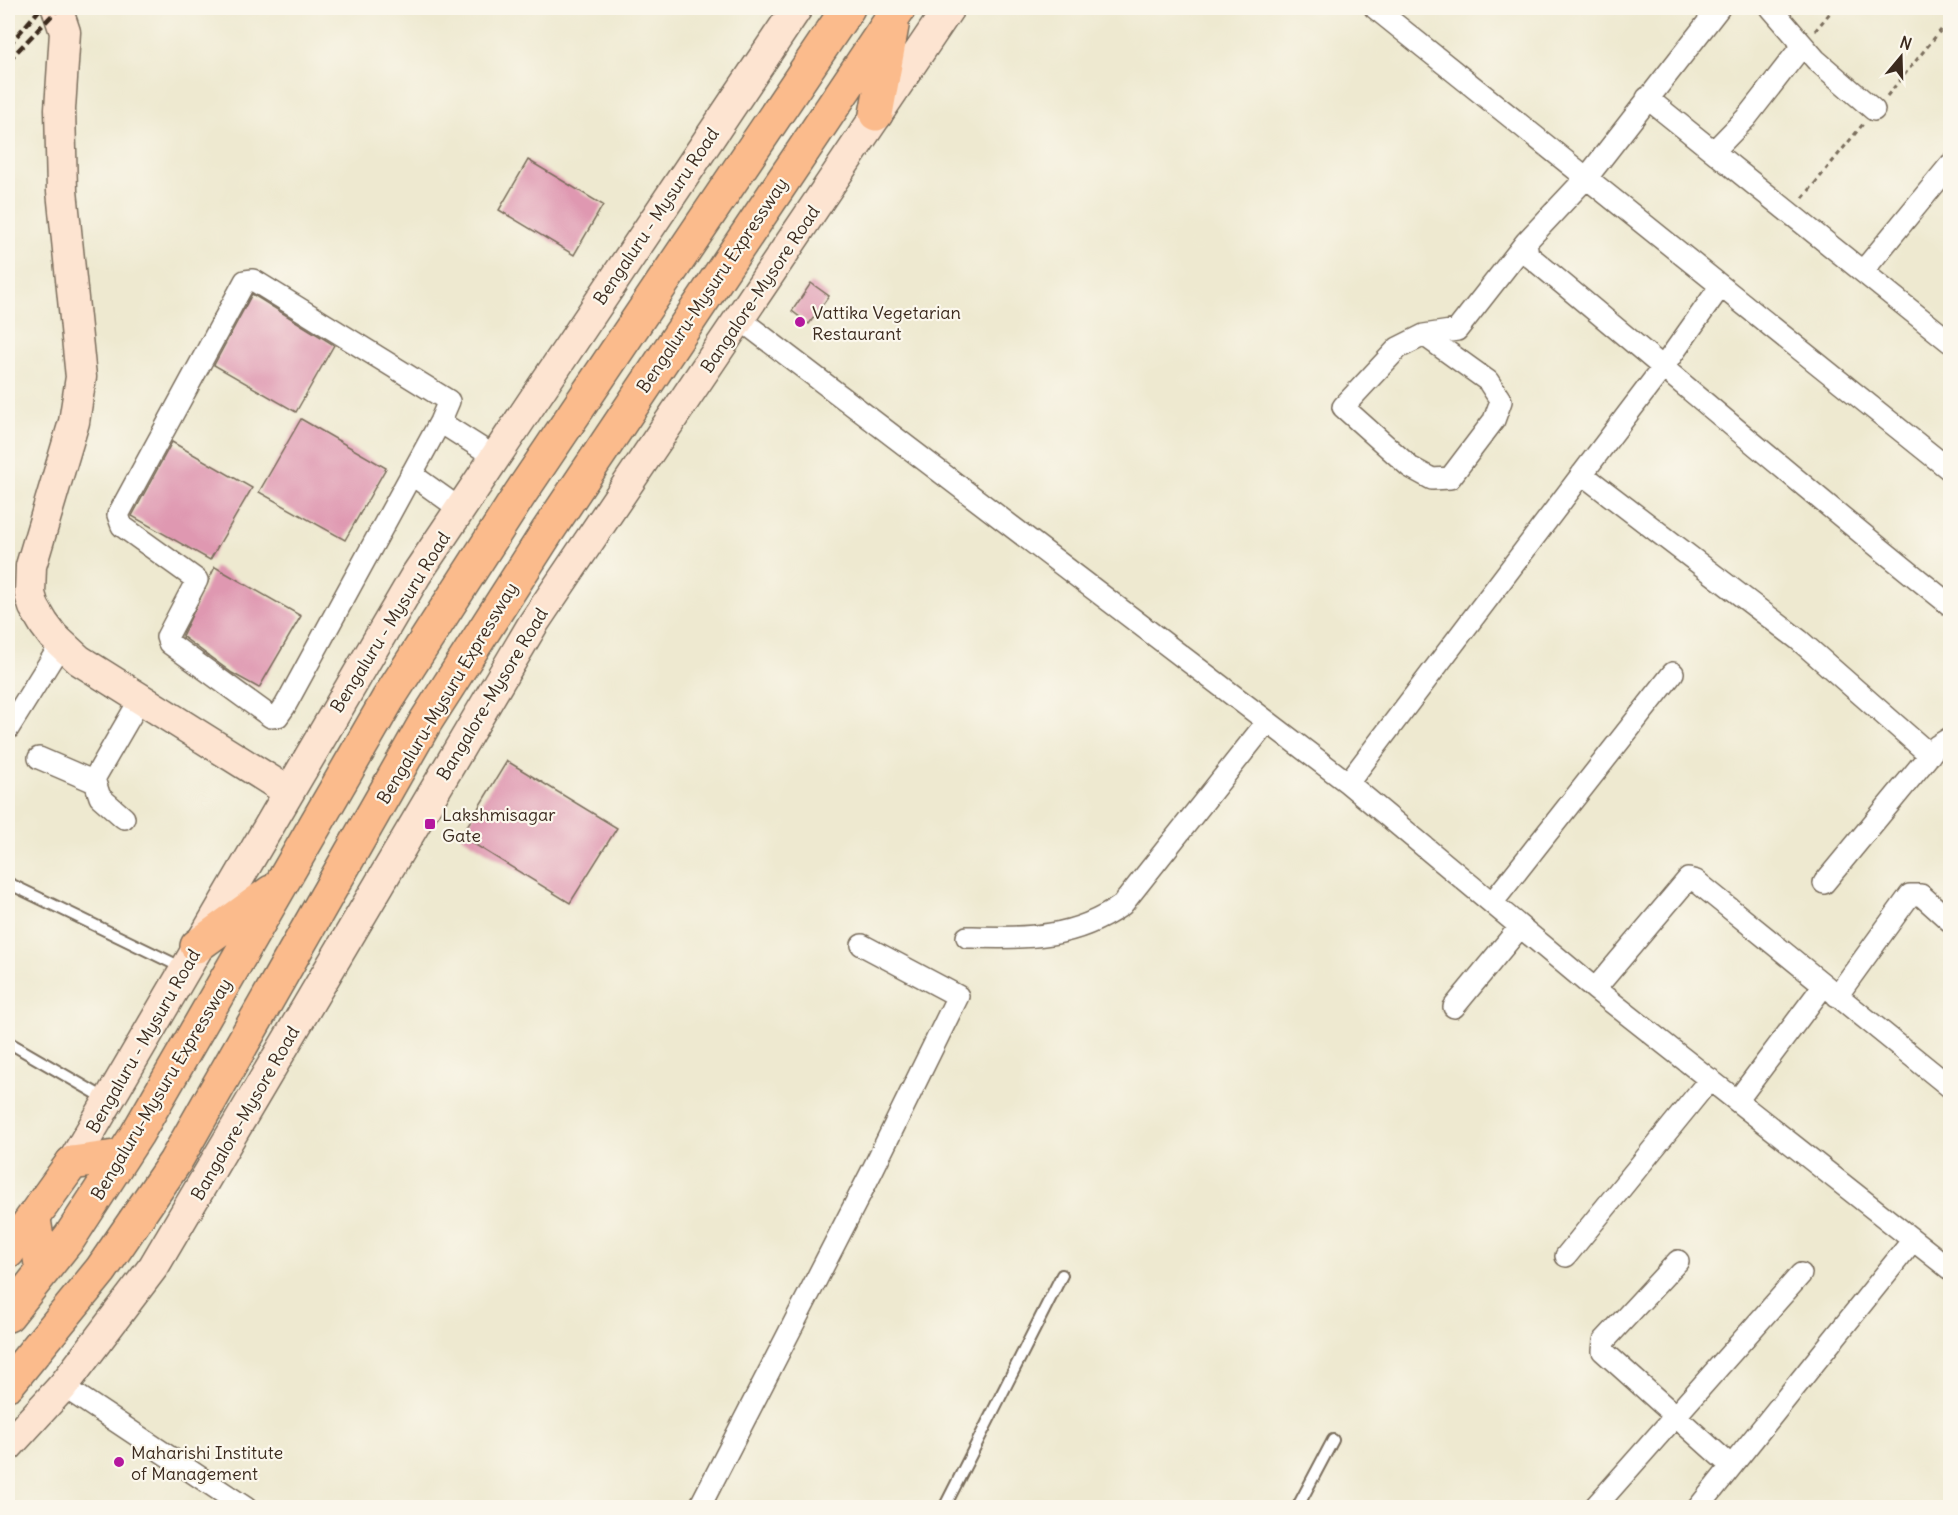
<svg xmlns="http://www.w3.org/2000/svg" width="1958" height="1515" font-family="Delius,sans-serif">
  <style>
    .building { fill: #df98b1 }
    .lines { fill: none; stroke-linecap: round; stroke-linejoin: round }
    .lane-casing { stroke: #7a6d5c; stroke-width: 14 }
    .street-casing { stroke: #7a6d5c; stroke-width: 24 }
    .secondary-casing { stroke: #7a6d5c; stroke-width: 33 }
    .primary-casing { stroke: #7a6d5c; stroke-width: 36 }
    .highway-casing { stroke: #7a6d5c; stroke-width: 36 }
    .path { stroke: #7a6d5c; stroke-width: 3; stroke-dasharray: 4.5 4.5; stroke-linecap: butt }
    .lane { stroke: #fff; stroke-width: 10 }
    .street { stroke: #fff; stroke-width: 21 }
    .secondary { stroke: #fde4d1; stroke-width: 30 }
    .primary { stroke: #fbbb8c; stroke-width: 33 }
    .highway { stroke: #fbbb8c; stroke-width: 33 }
    .rail { stroke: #3b2a1e; stroke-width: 4.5; stroke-dasharray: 9 4.5; stroke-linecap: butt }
    .poi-dot { fill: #b5179e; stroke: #fbf7ec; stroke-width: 2 }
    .labels { text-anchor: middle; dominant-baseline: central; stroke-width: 4.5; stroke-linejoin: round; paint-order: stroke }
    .street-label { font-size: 18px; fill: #3b2a1e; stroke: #fbf7ec }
    .poi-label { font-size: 18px; fill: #3b2a1e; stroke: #fbf7ec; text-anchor: start }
  </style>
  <rect width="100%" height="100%" fill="#fbf7ec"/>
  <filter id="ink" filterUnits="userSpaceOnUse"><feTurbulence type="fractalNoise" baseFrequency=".0167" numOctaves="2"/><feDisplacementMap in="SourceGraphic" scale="12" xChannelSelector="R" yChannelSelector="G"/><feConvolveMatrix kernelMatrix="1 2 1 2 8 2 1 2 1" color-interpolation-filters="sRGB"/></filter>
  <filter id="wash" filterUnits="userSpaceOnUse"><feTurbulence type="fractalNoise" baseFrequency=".008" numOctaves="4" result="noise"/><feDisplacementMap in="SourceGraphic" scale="24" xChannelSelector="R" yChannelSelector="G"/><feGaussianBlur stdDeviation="1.35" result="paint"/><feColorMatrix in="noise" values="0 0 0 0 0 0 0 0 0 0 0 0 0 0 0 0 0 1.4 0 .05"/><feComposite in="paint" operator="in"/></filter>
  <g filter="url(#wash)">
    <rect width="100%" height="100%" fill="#eee9d0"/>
    <g id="blocks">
      <path class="building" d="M528 160 603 205 574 255 499 210Z
        M811 283 829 296 809 324 792 311Z
        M252 294 334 345 296 412 214 365Z
        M301 419 386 468 345 540 259 492Z
        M172 442 252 488 210 560 132 516Z
        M215 567 301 616 259 688 232 673 182 636Z
        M507 761 617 828 570 903 461 836Z"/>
    </g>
  </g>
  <g filter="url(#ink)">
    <use href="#blocks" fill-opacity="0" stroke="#7a6d5c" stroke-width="1.5"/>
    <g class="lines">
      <defs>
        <path id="lane" d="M8 883 183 968
          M8 1042 106 1099
          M944 1508 1062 1275
          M1297 1508 1333 1440"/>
        <path id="street" d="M1375 8 1950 470
          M1719 8 1588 176 1526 242 1528 255C1669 371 1807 491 1950 605
          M1771 8 1816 60 1874 110
          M1647 98 1950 342
          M1714 151 1746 118 1802 46
          M1863 271 1950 165
          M253 280 449 401 440 422 285 706 278 716 271 717 169 643 167 637 197 580 122 526 118 515 245 281Z
          M741 320 1348 783 1595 989 1950 1269
          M1424 335 1488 381 1501 401 1494 420 1450 478 1432 479 1410 467 1343 407 1398 348 1424 335 1457 330 1526 242
          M440 422 495 457
          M411 474 460 509
          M1582 474 1799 640 1930 755
          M8 729 61 644
          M39 758 90 780 94 779 141 698
          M94 779 100 797 124 818
          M1348 783 1664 366 1720 287
          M1824 883 1937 746 1950 738
          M1492 903 1673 673
          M967 937C1025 938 1073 940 1122 905L1267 722
          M1595 989 1688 879 1696 881 1950 1087
          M1837 996 1910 895H1921L1950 921
          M1454 1007 1520 927
          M1737 1101 1824 985
          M1566 1256 1710 1079
          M1678 1261 1604 1341 1603 1351 1731 1466
          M63 1386 246 1508
          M699 1508 872 1171 958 996 862 945
          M1594 1508 1801 1274
          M1698 1508 1913 1240"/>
        <path id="secondary" d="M57 8 65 32 60 109 62 191 81 377 74 422 31 566 30 594 34 607 44 624 53 636 79 660 289 792
          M72 1163 416 575 797 8
          M8 1446 63 1386 154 1266 533 624 949 8"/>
        <path id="primary" d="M8 1252 72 1163"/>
        <path id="highway" d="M876 114 892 26
          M197 946 271 892
          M72 1163 122 1156
          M34 1219 42 1271
          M8 1315 70 1237 137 1134 388 699 520 494 848 8
          M8 1384 101 1270 175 1162 426 721 547 532 899 8"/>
      </defs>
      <use href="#lane" class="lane-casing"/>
      <use href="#street" class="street-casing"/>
      <use href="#secondary" class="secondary-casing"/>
      <use href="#primary" class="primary-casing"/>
      <use href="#highway" class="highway-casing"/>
      <path class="path" d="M1815 31 1834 8
        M1887 96 1950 19
        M1803 198 1863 124"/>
      <use href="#lane" class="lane"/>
      <use href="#street" class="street"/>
      <use href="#secondary" class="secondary"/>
      <use href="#primary" class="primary"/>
      <use href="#highway" class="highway"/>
      <path class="rail" d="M8 46 41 8
        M8 61 59 8"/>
    </g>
  </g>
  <g class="poi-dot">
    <circle cx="800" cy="322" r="6"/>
    <rect x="424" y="818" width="12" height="12" rx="3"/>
    <circle cx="119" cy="1462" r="6"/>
  </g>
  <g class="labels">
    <g class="street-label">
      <text transform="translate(656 216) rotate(-56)">Bengaluru - Mysuru Road</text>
      <text transform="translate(712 285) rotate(-56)">Bengaluru-Mysuru Expressway</text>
      <text transform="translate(760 289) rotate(-56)">Bangalore-Mysore Road</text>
      <text transform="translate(390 622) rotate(-58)">Bengaluru - Mysuru Road</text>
      <text transform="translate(447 693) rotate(-59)">Bengaluru-Mysuru Expressway</text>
      <text transform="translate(492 694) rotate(-59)">Bangalore-Mysore Road</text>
      <text transform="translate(143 1041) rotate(-60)">Bengaluru - Mysuru Road</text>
      <text transform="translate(161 1089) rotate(-59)">Bengaluru-Mysuru Expressway</text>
      <text transform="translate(245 1113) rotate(-60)">Bangalore-Mysore Road</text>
    </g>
    <g class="poi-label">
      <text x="812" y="312">Vattika Vegetarian<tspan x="812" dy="21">Restaurant</tspan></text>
      <text x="442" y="814">Lakshmisagar<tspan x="442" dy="21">Gate</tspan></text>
      <text x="131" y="1452">Maharishi Institute<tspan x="131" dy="21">of Management</tspan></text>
    </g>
  </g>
  <rect width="1958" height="1515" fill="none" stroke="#fbf7ec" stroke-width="30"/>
  <g transform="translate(1901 57) rotate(19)" stroke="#fbf7ec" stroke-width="4.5" paint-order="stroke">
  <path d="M0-4.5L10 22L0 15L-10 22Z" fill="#3b2a1e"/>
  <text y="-9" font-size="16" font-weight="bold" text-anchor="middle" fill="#3b2a1e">N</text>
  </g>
</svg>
